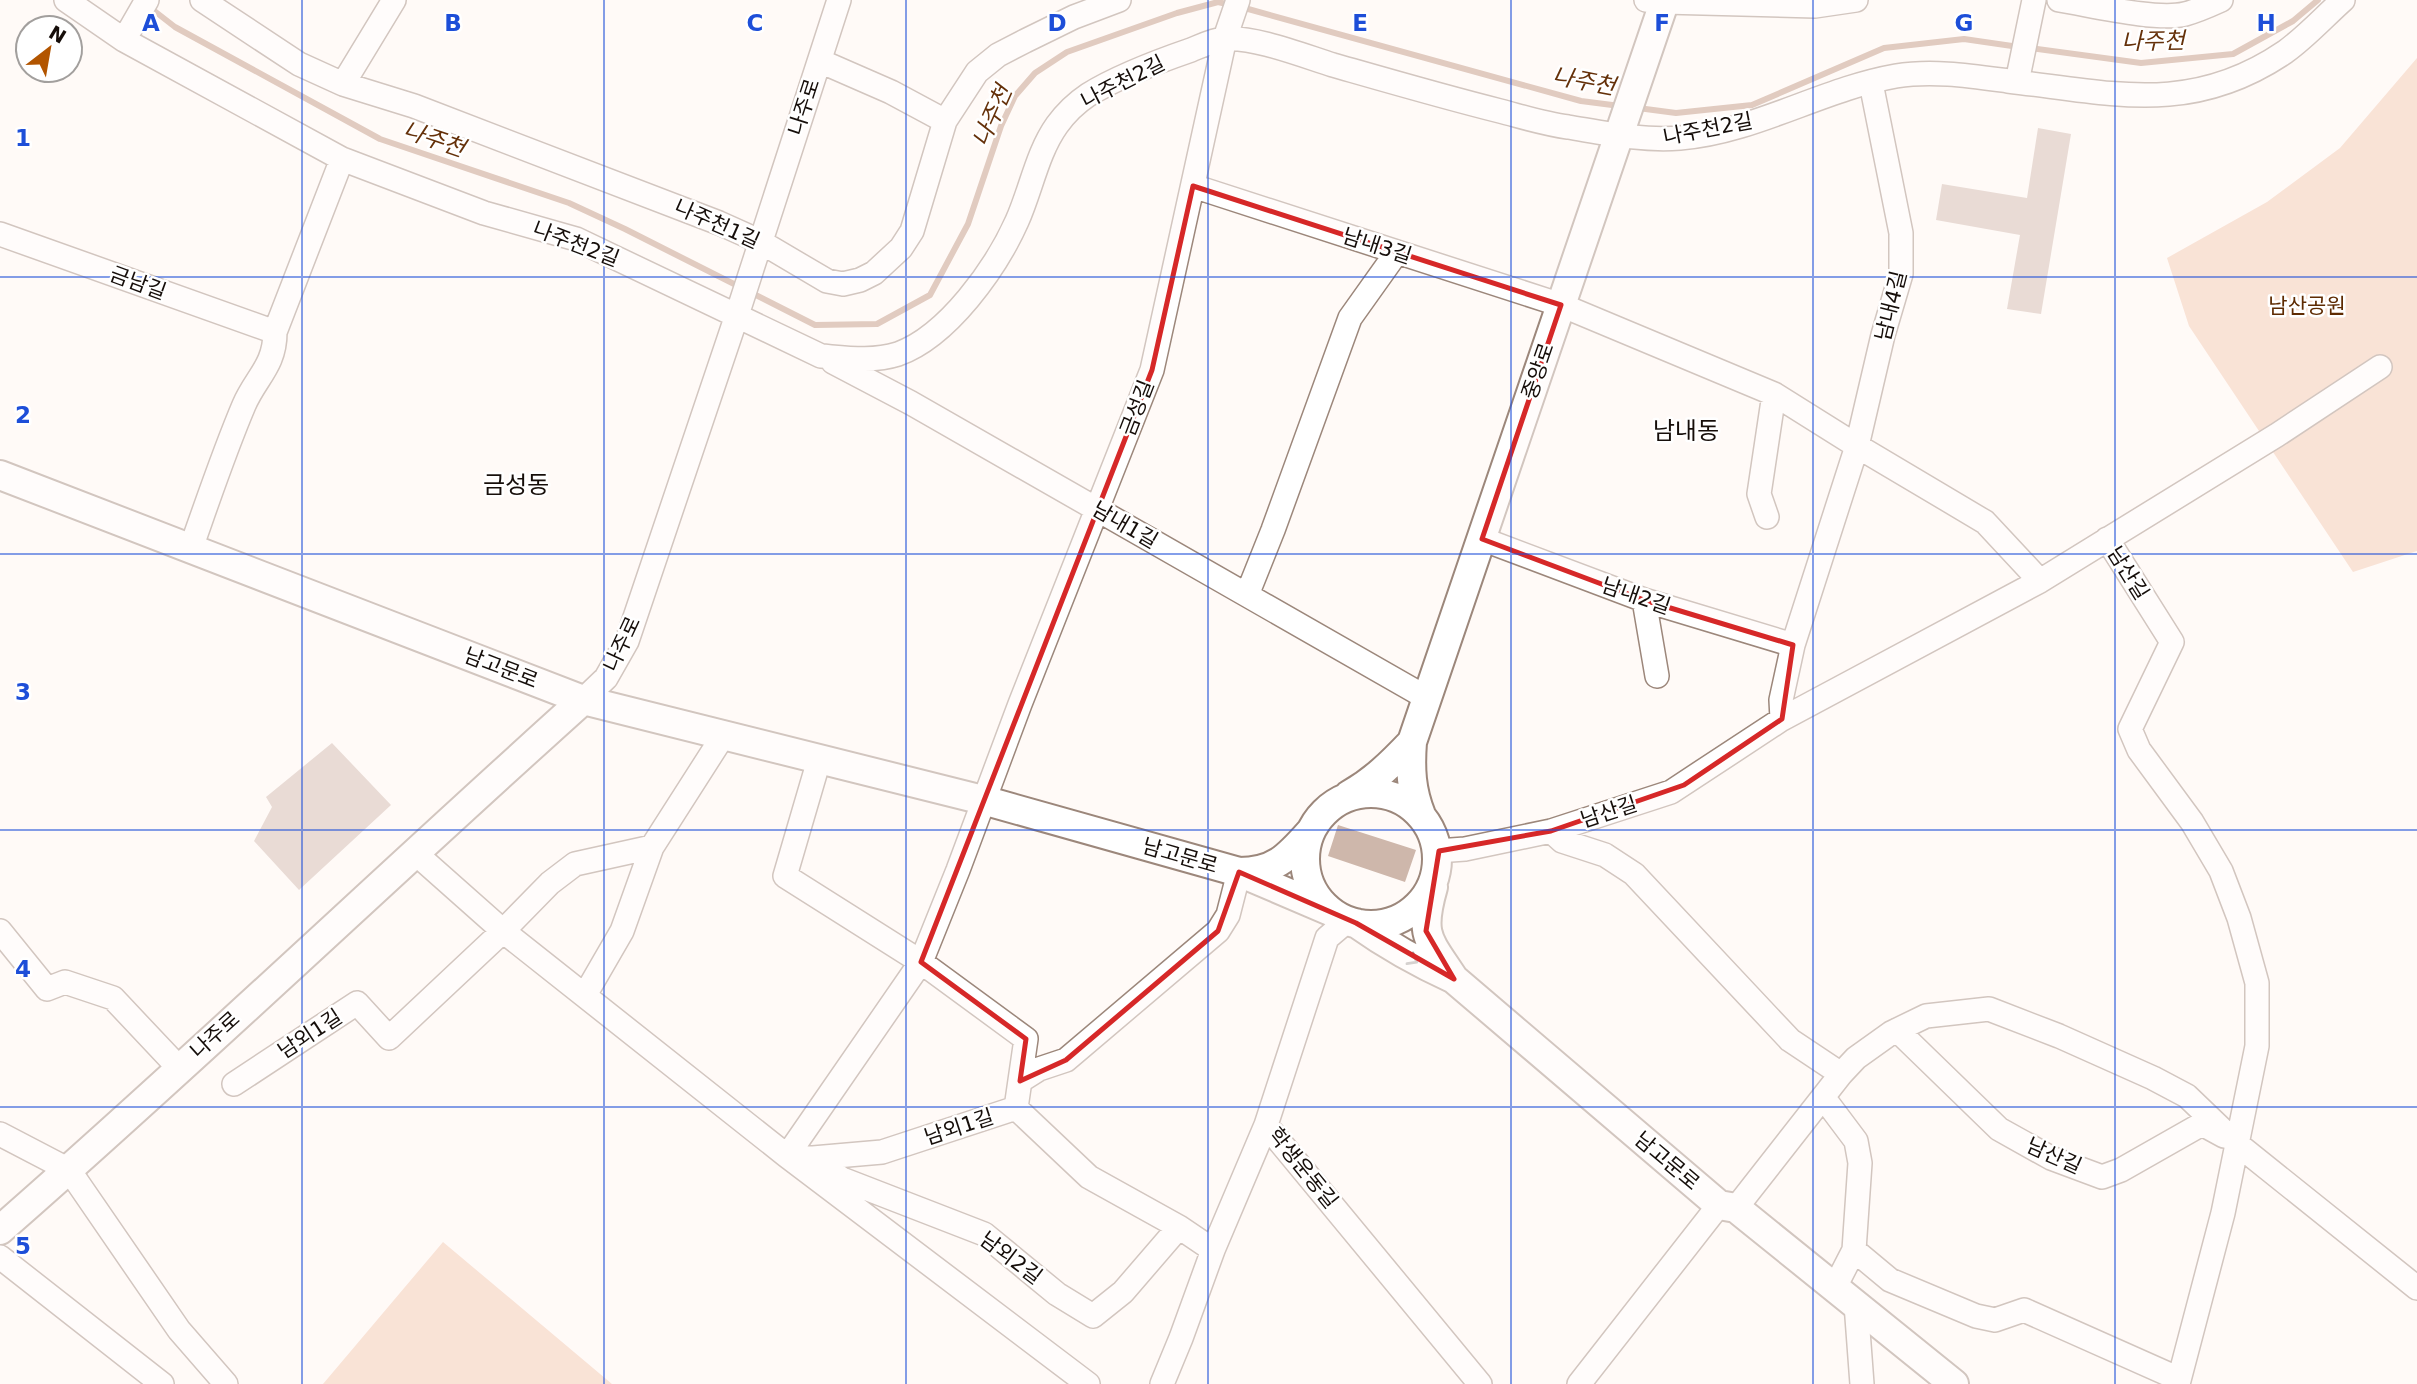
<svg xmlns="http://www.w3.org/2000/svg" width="2417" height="1384" font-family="'DejaVu Sans','Noto Sans KR',sans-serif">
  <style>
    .green { fill: #f1c7ae }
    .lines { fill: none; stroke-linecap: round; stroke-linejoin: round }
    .stream { stroke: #bc937c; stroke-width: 6 }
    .building { fill: #ceb7ab }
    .minor-casing { stroke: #9c877b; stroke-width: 26 }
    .tertiary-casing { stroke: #9c877b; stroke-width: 32 }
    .minor { stroke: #fff; stroke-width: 23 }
    .tertiary { stroke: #fff; stroke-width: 28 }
    .oneway { stroke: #a29f9d }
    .marked { fill: none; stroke: #d62828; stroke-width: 5; stroke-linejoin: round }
    .grid { fill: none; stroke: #1d4ed8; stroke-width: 2; stroke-opacity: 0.55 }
    .labels { text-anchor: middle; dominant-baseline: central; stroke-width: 5; stroke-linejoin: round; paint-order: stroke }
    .street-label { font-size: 21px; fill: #160e0a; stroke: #fff }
    .park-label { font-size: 21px; fill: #5e2b02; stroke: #fff }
    .water-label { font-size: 23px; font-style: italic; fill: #65310a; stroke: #fff }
    .quarter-label { font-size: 24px; fill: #160e0a; stroke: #fff }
    .grid-label { font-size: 23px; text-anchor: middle; font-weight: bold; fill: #1d4ed8; stroke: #fff; stroke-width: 5; stroke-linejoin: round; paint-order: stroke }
  </style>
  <rect width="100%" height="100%" fill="#fffaf7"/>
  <path class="green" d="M2417 58V551L2353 572 2189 326 2167 258 2267 202 2340 148Z
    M443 1242 612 1384H323Z"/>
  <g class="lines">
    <path class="stream" d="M148 6 175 27 380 139 569 203 625 229 815 325 877 324 930 295 968 224 1001 126 1015 96 1035 73 1067 52 1177 13 1218 2 1231 5
      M1241 7 1581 101 1620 106
      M2030 48 2141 63 2233 54 2293 21 2318 0
      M1638 108 1676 113 1752 105 1884 48 1964 39 2019 47"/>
  </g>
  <path class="building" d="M2038 128 2071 134 2041 314 2007 309 2020 235 1936 220 1942 184 2027 198Z
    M332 743 391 805 299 890 254 841 272 807 266 797Z
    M1338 825 1416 850 1405 882 1328 856Z"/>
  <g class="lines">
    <defs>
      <path id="minor" d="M66 0 124 40 342 159 484 213 576 239 821 356C846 358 873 362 898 354 948 336 996 268 1017 221 1031 190 1037 153 1057 125 1065 114 1076 103 1088 95 1117 77 1159 61 1191 50 1201 46 1213 40 1224 39 1254 36 1304 56 1333 65 1389 81 1444 97 1500 111 1523 117 1545 124 1568 127 1605 133 1642 141 1680 138 1755 132 1822 89 1896 76 1933 70 1971 76 2008 81 2112 93 2191 116 2285 52 2306 37 2324 17 2343 0
        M202 0 299 64 343 84 414 106 719 223 759 241 827 281 843 284 860 280 874 273 901 248 912 231 945 121 977 72 998 55 1025 41 1074 17 1119 0
        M1646 0 1664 2 1815 6 1856 0
        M2059 0C2091 5 2156 21 2185 14 2197 11 2210 5 2221 0
        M124 40 147 0
        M820 61 891 92 945 121
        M2017 82 2034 0
        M343 84 394 0
        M1193 186 1561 305 1774 394 1857 446 1985 522 2040 581
        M0 234 275 332
        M833 362 911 403 1427 698
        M1767 517 1759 494 1774 394
        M1482 539 1644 600 1793 645
        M2107 539 2172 642 2130 729 2139 750 2192 822 2221 871 2239 918 2257 983V1046L2223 1213 2178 1384
        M191 548C208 500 224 452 244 405 256 377 275 366 275 332L342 159
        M1247 595 1273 530 1350 318 1397 252
        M1644 600 1657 676
        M583 700 606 678 627 641 737 315 839 0
        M1782 719 1781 700 1793 645 1857 446 1883 335 1901 274V233L1871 83
        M819 760 785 876 921 962 1026 1039 1016 1108
        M1551 831 1562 841 1605 855 1634 874 1790 1040 1841 1074
        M1437 851 1465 849 1551 831 1671 792 1782 719 2040 581 2277 435 2380 367
        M414 852 503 931 787 1156 1088 1384
        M1347 921 1327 938 1266 1125 1480 1384
        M0 931 47 989 65 982 113 998 179 1068
        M585 995 622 931 652 847 723 736
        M1897 1030 1999 1129 2051 1158 2102 1177 2121 1170 2202 1124 2224 1136
        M1020 1081 1039 1069 1066 1060 1218 931 1228 915 1239 872
        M234 1084 357 1003 389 1038 503 931 550 883 575 864 652 847
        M1823 1097 1856 1141 1860 1163 1854 1250 1835 1287
        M1016 1108 882 1152 813 1158 787 1156 921 962 958 870 1020 704 1152 370 1225 38 1238 0
        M1016 1108 1089 1177 1179 1227 1213 1250
        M0 1134 69 1170 179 1330 226 1384
        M821 1164 842 1179 984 1234 1057 1294 1093 1316 1123 1292 1179 1227
        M1736 1208 1841 1074 1856 1058 1891 1033 1926 1016 1989 1009 2059 1036 2153 1078 2187 1096 2236 1143 2417 1288
        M1854 1250 1890 1280 1976 1316 1995 1320 2024 1310 2179 1379
        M0 1257 162 1384
        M1856 1304 1862 1384
        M1162 1384 1181 1338 1213 1250 1266 1125
        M1579 1384 1719 1205"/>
      <path id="tertiary" d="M0 475 583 700 983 800 1239 872
        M1412 742 1665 0
        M1305 859a66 66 0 1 1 132 0a66 66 0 1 1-132 0Z
        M1349 795C1374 781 1392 763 1412 742 1410 769 1411 790 1421 815
        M1310 832C1287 858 1274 872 1239 872L1328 910
        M1356 923C1387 945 1419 963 1454 979 1428 939 1419 936 1433 887
        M1454 979 1719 1205 1736 1208 1954 1384
        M0 1230C198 1057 388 875 583 700"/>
    </defs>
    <use href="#minor" class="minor-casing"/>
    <use href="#tertiary" class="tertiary-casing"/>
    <use href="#minor" class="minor"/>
    <use href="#tertiary" class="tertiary"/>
  </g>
  <defs><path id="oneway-chevron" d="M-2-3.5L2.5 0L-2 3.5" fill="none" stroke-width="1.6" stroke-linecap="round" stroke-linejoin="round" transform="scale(1.75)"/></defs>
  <use class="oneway" href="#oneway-chevron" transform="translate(1413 960) rotate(29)"/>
  <path d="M0 0H2417V1384H0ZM1193 186 1561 305 1482 539 1644 600 1793 645 1782 719 1684 785 1551 831 1439 851 1426 931 1454 979 1356 923 1239 872 1218 931 1066 1060 1020 1081 1026 1039 921 962 1152 370Z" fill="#fffaf7" fill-opacity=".55" fill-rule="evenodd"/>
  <path class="marked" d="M1193 186 1561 305 1482 539 1644 600 1793 645 1782 719 1684 785 1551 831 1439 851 1426 931 1454 979 1356 923 1239 872 1218 931 1066 1060 1020 1081 1026 1039 921 962 1152 370Z"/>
  <path class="grid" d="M302 0V1384M604 0V1384M906 0V1384M1208 0V1384M1511 0V1384M1813 0V1384M2115 0V1384M0 277H2417M0 554H2417M0 830H2417M0 1107H2417"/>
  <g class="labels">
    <g class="street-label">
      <text transform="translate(1123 82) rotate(-27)">나주천2길</text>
      <text transform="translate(804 107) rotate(-72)">나주로</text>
      <text transform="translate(1708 129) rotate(-11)">나주천2길</text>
      <text transform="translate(717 224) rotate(24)">나주천1길</text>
      <text transform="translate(576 244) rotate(21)">나주천2길</text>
      <text transform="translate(1377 246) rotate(18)">남내3길</text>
      <text transform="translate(138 283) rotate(20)">금남길</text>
      <text transform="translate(1891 306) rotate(-76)">남내4길</text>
      <text transform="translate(1538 371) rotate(-71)">중앙로</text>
      <text transform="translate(1137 408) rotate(-69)">금성길</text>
      <text transform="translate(1125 525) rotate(30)">남내1길</text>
      <text transform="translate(2128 573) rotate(58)">남산길</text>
      <text transform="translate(1636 596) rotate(19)">남내2길</text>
      <text transform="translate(622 644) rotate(-65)">나주로</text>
      <text transform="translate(501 668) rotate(21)">남고문로</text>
      <text transform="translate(1609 812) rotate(-18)">남산길</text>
      <text transform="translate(1180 856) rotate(16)">남고문로</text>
      <text transform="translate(310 1034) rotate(-33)">남외1길</text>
      <text transform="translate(215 1035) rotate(-42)">나주로</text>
      <text transform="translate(959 1127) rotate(-18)">남외1길</text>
      <text transform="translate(2054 1156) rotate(24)">남산길</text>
      <text transform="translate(1667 1161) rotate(40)">남고문로</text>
      <text transform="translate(1303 1168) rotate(51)">학생운동길</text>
      <text transform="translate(1011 1258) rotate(37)">남외2길</text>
    </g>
    <g class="park-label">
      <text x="2307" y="306">남산공원</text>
    </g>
    <g class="water-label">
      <text transform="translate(2153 41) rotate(-1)">나주천</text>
      <text transform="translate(1584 81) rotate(11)">나주천</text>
      <text transform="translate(992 116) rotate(-66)">나주천</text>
      <text transform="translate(434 139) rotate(19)">나주천</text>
    </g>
    <g class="quarter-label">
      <text x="1686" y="431">남내동</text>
      <text x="516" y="485">금성동</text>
    </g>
  </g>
  <g class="grid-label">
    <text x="151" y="31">A</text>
    <text x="453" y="31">B</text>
    <text x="755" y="31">C</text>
    <text x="1057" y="31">D</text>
    <text x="1360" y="31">E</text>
    <text x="1662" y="31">F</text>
    <text x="1964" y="31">G</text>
    <text x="2266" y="31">H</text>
    <text x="23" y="146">1</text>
    <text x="23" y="423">2</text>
    <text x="23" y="700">3</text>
    <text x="23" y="977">4</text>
    <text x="23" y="1254">5</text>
  </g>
  <g transform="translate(49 49) rotate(31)"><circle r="33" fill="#ffffff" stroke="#a29f9d" stroke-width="2"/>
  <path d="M0-5L12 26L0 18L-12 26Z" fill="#b25500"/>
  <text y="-10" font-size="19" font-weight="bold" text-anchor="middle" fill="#160e0a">N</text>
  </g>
</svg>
